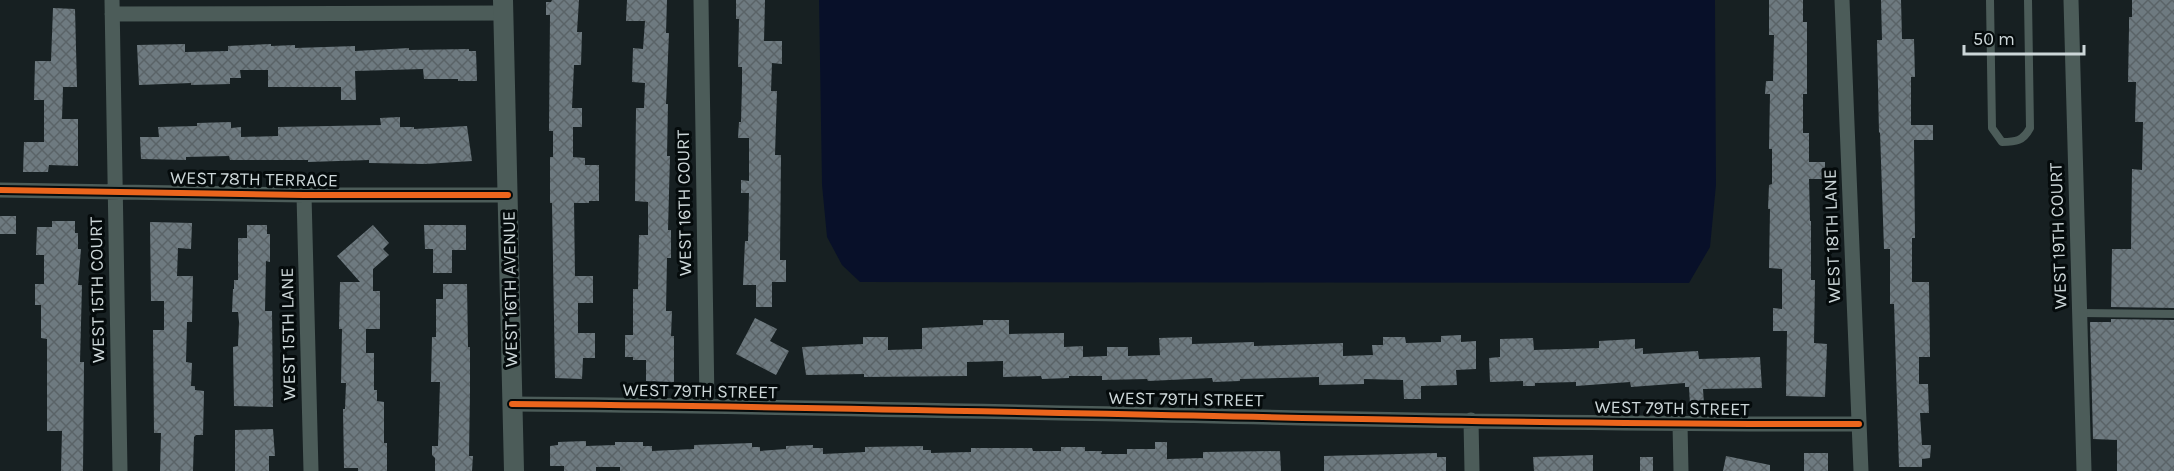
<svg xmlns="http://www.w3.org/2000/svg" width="2174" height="471" font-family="Karla,sans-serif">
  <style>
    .water { fill: #081029 }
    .building { fill: url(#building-cross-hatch) }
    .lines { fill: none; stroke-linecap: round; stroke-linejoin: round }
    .service { stroke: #4c5c59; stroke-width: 8 }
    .minor { stroke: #4c5c59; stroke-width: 15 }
    .tertiary { stroke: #4c5c59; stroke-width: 20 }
    .cycleway-casing { stroke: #050b0c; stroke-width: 10 }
    .cycleway { stroke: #eb651d; stroke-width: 6 }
    .labels { text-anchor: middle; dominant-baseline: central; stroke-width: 6; stroke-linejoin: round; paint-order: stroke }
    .street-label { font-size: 18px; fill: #ccd6d8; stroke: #050b0c }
  </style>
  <defs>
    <pattern id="building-cross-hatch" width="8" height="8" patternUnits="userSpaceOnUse" patternTransform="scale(1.5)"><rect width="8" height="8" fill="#6e7a80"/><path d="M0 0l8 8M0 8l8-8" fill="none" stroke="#5a6367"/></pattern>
  </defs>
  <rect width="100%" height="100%" fill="#172022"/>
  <path class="water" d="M819 0H1715L1716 185 1710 247 1689 283 860 282 842 265 827 237 822 185Z"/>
  <path class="building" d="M552 0H579L577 32H582L581 65H574L572 108H582V127H573V157L585 158V165H599V201H589V203H574L575 276H593V303H578V333H595V358H583L582 379 555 378 552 203H550V157H553V131H549L550 15H546V2H551Z
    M627 0H667L666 33H669L666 104H668L667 156H670L668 230H671V258H667L666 311H672L671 336H674V382L646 381V360H633V357H625V335H633V289H638L639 235H648V202L635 201 636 108H644L645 83 632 82 633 48 643 49 645 21H626Z
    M736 0H765L764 41H782V64L772 63 771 91H777L775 155H781L780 260H786V282H772V307H756V285H743L745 241H748L749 193H741V180L749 181V138H738L739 122H741L742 83V67H738L739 19H736Z
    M1769 0H1803V22H1807V94H1803V133H1809V162H1825V179H1809L1810 221H1811V280H1815L1814 343 1827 344 1825 397 1786 396 1787 331H1773V308L1782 309V269L1769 268 1770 209H1768L1769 185 1772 184V149H1769L1770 94H1765L1766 81H1773L1774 35H1769Z
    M1881 0H1901L1902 39H1914L1915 77H1911V125H1933V140H1914L1915 238H1912V282H1929L1930 357H1919V384H1928L1929 413H1920L1922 445H1931L1930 458 1922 459V467H1899L1894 304H1890V249H1884L1880 132 1879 133 1877 40H1882Z
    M2132 0H2174V308L2111 307 2112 249H2131L2132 169 2142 170 2143 122H2135L2136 82H2128L2129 28V17H2132Z
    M53 8 75 9 77 87H63L62 119H78V166L49 165 48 172H23L24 142H44V100H34L35 61H51Z
    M185 44V52L228 51V46L271 44V46L295 45V48L355 46V51L409 48V50L469 49V51H476L477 81H458V79H424L423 69 355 71 356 100H341V87H268V70H240L241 78H230V84L191 85V83L139 85 137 45Z
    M400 117V127H414V129L467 126 472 161 425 164 369 163V160L308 162V160H230L229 156 186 157V160L141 159 140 137H159L158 127 197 126V123L231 122V128L241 127V137L278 136V127L381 125 380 118Z
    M0 216H16V234H0Z
    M52 221H75V233H78V249H81L78 285H82L80 362H84L83 471H61L62 431H47V339L41 338V305H35V284H44V255H36L37 227H52Z
    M150 222 192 223 191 249 178 248 177 276H193L192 322H187L186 362 192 363 191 386H195V390L204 391 203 435H196L194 437 193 471H160L161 433H154L153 330H164V301H151Z
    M247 225H267V234H270V262L266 261 265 311H272L273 407 234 406 233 347 238 346 239 322 238 312H232L233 289H234V280H238V238H247Z
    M373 225 389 243 383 249 389 255 373 269V291H380V329H366V353H374V390H377V401L384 402V443H387V471H358V468H344L343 409H345L346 383H341L342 329H339L340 282H360L337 256Z
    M424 225H466V250H452V273H433V249H425Z
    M443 284H467L468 347H470V393L469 456H473L472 471H435V458L432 455V446H438L440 382H431L432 337H436V299H443Z
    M755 318 777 329 770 341 789 351 776 375 736 354Z
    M2111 319 2174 320V471H2117V440L2093 439 2090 322H2111Z
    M983 320H1009V334L1064 333V347L1083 346V357L1107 356V347H1128V356L1160 355 1159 338 1192 337V344L1254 342V346L1343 343V356L1373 355 1372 345H1383V337H1405L1406 343 1441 342V336L1461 335V342L1476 341V369L1456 370 1457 385 1421 386V399H1404L1403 380 1364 379V384L1319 385V377L1240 379V381L1213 382 1212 378 1148 381 1147 379 1102 380V376H1069V378L1042 379 1041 376 1003 377V361L967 362V376L864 377V374L806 375 802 347 863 344V337H888V350L922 349V328L983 325Z
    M1533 338 1534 350 1599 348V341L1635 339V349L1643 348V354L1698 351 1699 359 1760 357 1762 388 1703 389 1704 404 1690 405 1689 387H1685V383L1631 387 1630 382 1576 386V382L1535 383V386H1523V381L1490 382 1489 358 1500 357V339Z
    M273 429 275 456H269V471H235V430Z
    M586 441V446L615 445V442H643V446H652V451L694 449V445L752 443V447H760V451L786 449V446L813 445V448H823V454L865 452V447L923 446V450H931V453L971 452V448H1032L1033 451H1061V447H1085V451H1102L1101 454H1127V449H1155V442H1167V459L1203 458V452L1280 451 1281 471H620V467H596V471H564V466H550V446L558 445V442Z
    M1437 453V457H1446V471H1324V456Z
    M1804 453H1828V471H1804Z
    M1593 455V471H1534L1533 457Z
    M1726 456 1770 465V471H1723Z
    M1640 457H1653V471H1640Z"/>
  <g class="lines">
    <path class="service" d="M1990 0 1992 128 2002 142C2016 142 2023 141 2030 128L2028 0
      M2080 313 2174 314"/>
    <path class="minor" d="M112 0 120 471
      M701 0 707 405
      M1842 0 1861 471
      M2071 0 2084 471
      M112 14 504 13
      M0 190 304 195H508
      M304 195 311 471
      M512 404C961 407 1410 425 1859 424
      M1471 420 1472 471
      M1680 424 1681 471"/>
    <path class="tertiary" d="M503 0 514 471"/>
    <defs>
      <path id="cycleway" d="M0 190 304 195H508
        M512 404C961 407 1410 425 1859 424"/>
    </defs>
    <use href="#cycleway" class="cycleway-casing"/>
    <use href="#cycleway" class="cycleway"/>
  </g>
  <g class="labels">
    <g class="street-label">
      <text transform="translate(254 179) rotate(1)">WEST 78TH TERRACE</text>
      <text transform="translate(684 203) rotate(-91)">WEST 16TH COURT</text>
      <text transform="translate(1832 236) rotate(-92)">WEST 18TH LANE</text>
      <text transform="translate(2058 236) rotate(-92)">WEST 19TH COURT</text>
      <text transform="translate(510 289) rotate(-91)">WEST 16TH AVENUE</text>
      <text transform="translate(97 290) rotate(-91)">WEST 15TH COURT</text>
      <text transform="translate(288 334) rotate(-91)">WEST 15TH LANE</text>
      <text transform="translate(700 391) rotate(1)">WEST 79TH STREET</text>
      <text transform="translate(1186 399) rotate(1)">WEST 79TH STREET</text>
      <text transform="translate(1672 408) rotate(1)">WEST 79TH STREET</text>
    </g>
  </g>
  <path d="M1964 45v9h120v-9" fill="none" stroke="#ccd6d8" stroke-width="3"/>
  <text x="1973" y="45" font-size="18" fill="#ccd6d8" stroke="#050b0c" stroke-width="4.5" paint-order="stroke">50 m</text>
</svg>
